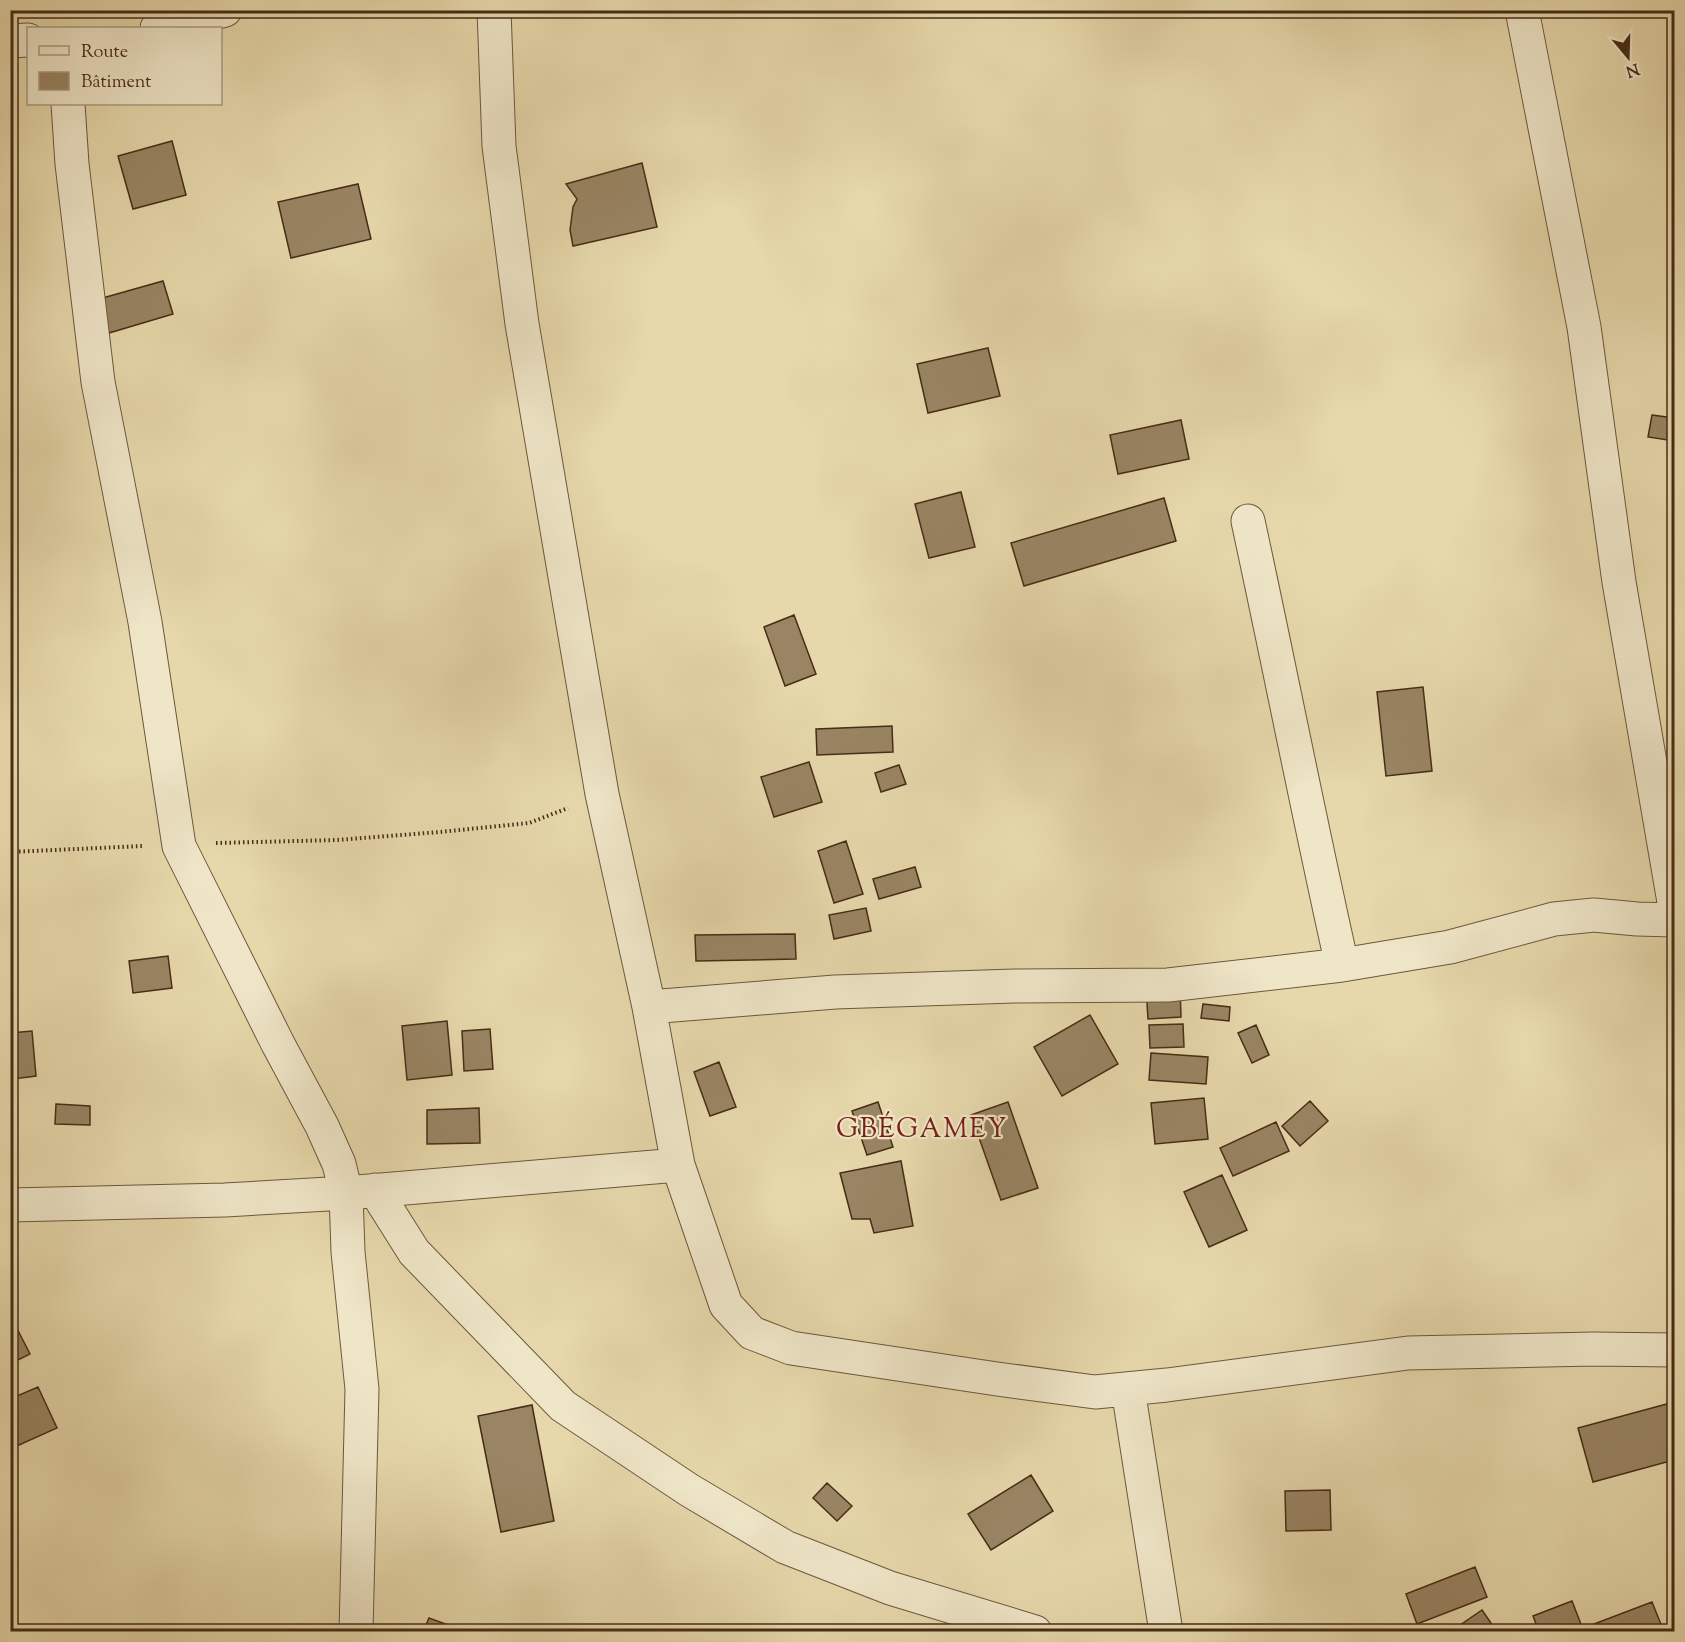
<svg xmlns="http://www.w3.org/2000/svg" width="1685" height="1642" font-family="'Sorts Mill Goudy',serif">
  <style>
    .building { fill: #998564; stroke: #462c17; stroke-width: 1.5 }
    .lines { fill: none; stroke-linecap: round; stroke-linejoin: round }
    .minor-casing { stroke: #6e573c; stroke-width: 35 }
    .path { stroke: #462c17; stroke-width: 4; stroke-dasharray: 1.5 3; stroke-linecap: butt }
    .minor { stroke: #efe6c8; stroke-width: 33 }
    .labels { text-anchor: middle; dominant-baseline: central; stroke-width: 4.5; stroke-linejoin: round; paint-order: stroke }
    .quarter-label { font-size: 27px; letter-spacing: 1.5px; fill: #7a1f14; stroke: #efe6c8 }
  </style>
  <rect width="100%" height="100%" fill="#e6d8ab"/>
  <filter id="stains"><feTurbulence type="fractalNoise" baseFrequency=".00333" numOctaves="4"/><feColorMatrix values="0 0 0 0 .2 0 0 0 0 .09 0 0 0 0 .02 0 0 0 .5 -.17"/></filter>
  <radialGradient id="worn" r=".72"><stop offset=".6" stop-color="#630" stop-opacity="0"/><stop offset="1" stop-color="#630" stop-opacity=".3"/></radialGradient>
  <path class="building" d="M172 141 186 195 133 209 118 156Z
    M642 163 657 227 573 246 570 230 573 207 577 199 566 184Z
    M358 184 371 239 291 258 278 202Z
    M163 281 173 314 109 333 99 299Z
    M988 348 1000 396 928 413 917 364Z
    M1652 415 1674 418V441L1648 437Z
    M1181 420 1189 459 1118 474 1110 435Z
    M961 492 975 547 929 558 915 504Z
    M1164 498 1176 541 1024 586 1011 543Z
    M794 615 816 674 785 686 764 627Z
    M1423 687 1432 771 1386 776 1377 692Z
    M892 726 893 752 817 755 816 729Z
    M809 762 822 802 774 817 761 777Z
    M899 765 906 784 881 792 875 773Z
    M846 841 863 894 834 903 818 851Z
    M915 867 921 887 879 899 873 879Z
    M866 908 871 931 834 939 829 915Z
    M795 934 796 959 696 961 695 935Z
    M168 956 172 988 133 993 129 961Z
    M1180 986 1181 1017 1148 1019 1146 987Z
    M1203 1004 1230 1007 1229 1021 1201 1018Z
    M1090 1015 1118 1064 1062 1096 1034 1047Z
    M447 1021 452 1075 407 1080 402 1026Z
    M1183 1024 1184 1047 1150 1048 1149 1025Z
    M1256 1025 1269 1055 1252 1063 1238 1033Z
    M490 1029 493 1069 464 1071 462 1031Z
    M32 1031 36 1076 13 1079 10 1033Z
    M1151 1053 1208 1057 1206 1084 1149 1080Z
    M719 1062 736 1107 710 1116 694 1072Z
    M1204 1098 1208 1139 1155 1144 1151 1103Z
    M1310 1101 1328 1121 1300 1146 1282 1126Z
    M878 1102 893 1147 867 1155 852 1111Z
    M1008 1102 1038 1188 1001 1200 971 1115Z
    M56 1104 90 1106V1125L55 1124Z
    M479 1108 480 1143 427 1144V1110Z
    M1276 1122 1289 1151 1233 1176 1220 1148Z
    M901 1161 913 1226 874 1233 870 1219H852L840 1173Z
    M1222 1175 1247 1230 1209 1247 1184 1192Z
    M10 1315 30 1354 10 1364Z
    M38 1387 57 1428 10 1449V1399Z
    M1674 1402V1460L1593 1482 1578 1428Z
    M532 1405 554 1521 501 1532 478 1416Z
    M1031 1475 1053 1511 991 1550 968 1514Z
    M827 1483 852 1506 837 1521 813 1498Z
    M1330 1490 1331 1530 1286 1531 1285 1491Z
    M1475 1567 1487 1597 1417 1624 1406 1594Z
    M1572 1601 1584 1632H1539L1533 1616Z
    M1652 1602 1664 1632H1596L1594 1624Z
    M1482 1610 1497 1632H1459L1456 1628Z
    M429 1618 459 1629 458 1632H423Z
    M1216 1626H1265V1632H1216Z"/>
  <g class="lines">
    <defs>
      <path id="minor" d="M494 10 499 146 522 324 602 794 649 1007 678 1165 726 1305 752 1333 791 1348 997 1379 1095 1392 1167 1385 1408 1353 1593 1349 1674 1350
        M1522 10 1584 327 1619 582 1674 902
        M157 28 225 10
        M10 41 28 40
        M68 104 72 164 98 382 145 622 179 846 278 1044 322 1126 339 1164 346 1193 348 1252 362 1389 356 1632
        M1248 521C1280 669 1309 818 1342 965
        M649 1007 835 992 1014 986 1168 985 1342 965 1450 947 1554 919 1594 915 1637 919 1674 920
        M375 1190 414 1252 563 1406 689 1490 785 1547 890 1588 1035 1632
        M10 1205 225 1200 346 1193 678 1165
        M1128 1389 1166 1632"/>
    </defs>
    <use href="#minor" class="minor-casing"/>
    <path class="path" d="M216 843 337 840 440 832 529 823 568 808
      M10 852 143 846"/>
    <use href="#minor" class="minor"/>
  </g>
  <g class="labels">
    <g class="quarter-label">
      <text x="922" y="1130">GBÉGAMEY</text>
    </g>
  </g>
  <rect width="1685" height="1642" fill="none" stroke="#e6d8ab" stroke-width="36"/>
  <rect x="12" y="12" width="1661" height="1618" fill="none" stroke="#462c17" stroke-width="3"/>
  <rect x="18" y="18" width="1649" height="1606" fill="none" stroke="#462c17" stroke-width="1.5"/>
  <rect x="27" y="27" width="195" height="78" fill="#efe6c8" stroke="#ab9c81" stroke-width="1.5"/>
  <rect x="39" y="46" width="30" height="9" fill="#efe6c8" stroke="#ab9c81" stroke-width="1.5"/>
  <text x="81" y="57" font-size="18" fill="#462c17">Route</text>
  <rect x="39" y="72" width="30" height="18" fill="#998564" stroke="#ab9c81" stroke-width="1.5"/>
  <text x="81" y="87" font-size="18" fill="#462c17">Bâtiment</text>
  <g transform="translate(1628 57) rotate(161)" stroke="#efe6c8" stroke-width="4.5" paint-order="stroke">
  <path d="M0-4.5L10 22L0 15L-10 22Z" fill="#462c17"/>
  <text y="-9" font-size="16" font-weight="bold" text-anchor="middle" fill="#462c17">N</text>
  </g>
  <rect width="100%" height="100%" filter="url(#stains)"/>
  <rect width="100%" height="100%" fill="url(#worn)"/>
</svg>
